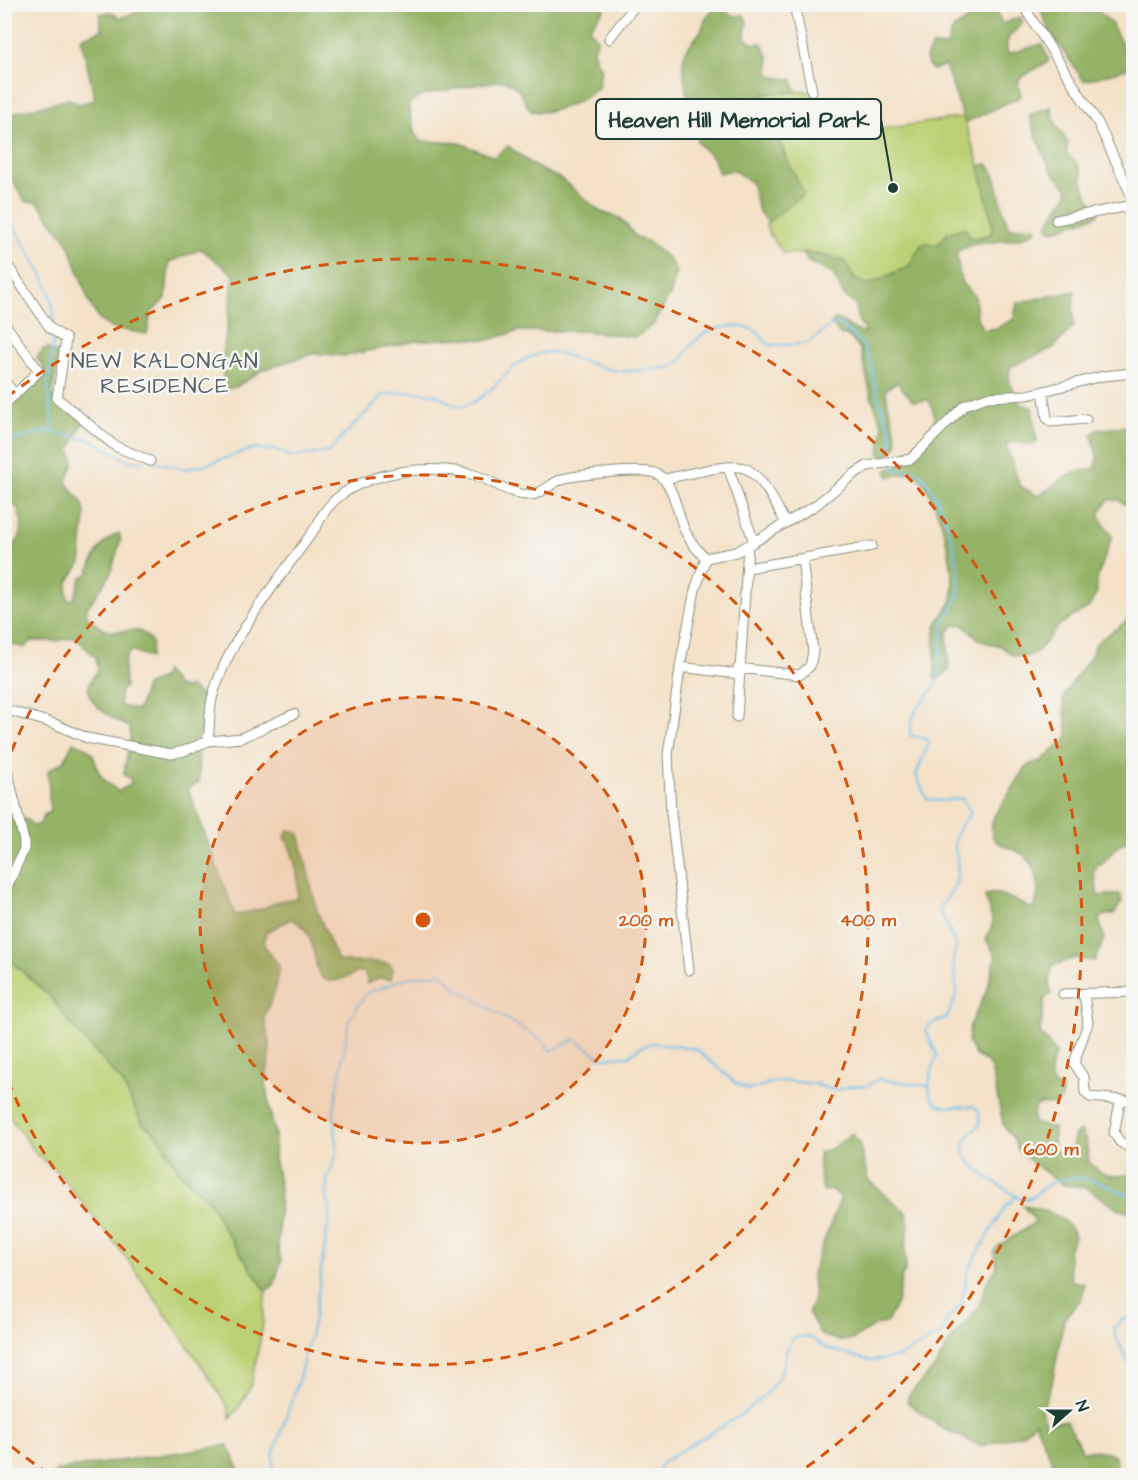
<svg xmlns="http://www.w3.org/2000/svg" width="1138" height="1480" font-family="'Architects Daughter',sans-serif">
  <style>
    .green { fill: #bcd175; stroke: #6e8754; stroke-width: 1.5 }
    .forest { fill: #95b366; stroke: #5a784d; stroke-width: 1.5 }
    .lines { fill: none; stroke-linecap: round; stroke-linejoin: round }
    .stream { stroke: #71c1ec; stroke-width: 2 }
    .minor-casing { stroke: #8a8f7e; stroke-width: 11 }
    .minor { stroke: #fff; stroke-width: 9 }
    .ring { fill: none; stroke: #d45610; stroke-width: 3; stroke-dasharray: 10 8 }
    .labels { text-anchor: middle; dominant-baseline: central; stroke-width: 5; stroke-linejoin: round; paint-order: stroke }
    .neighbourhood-label { font-size: 22px; letter-spacing: 1.5px; fill: #5a6167; stroke: #f6f6f2 }
    .centre { fill: #d45610; stroke: #f6f6f2; stroke-width: 3 }
    .ring-label { font-size: 18px; text-anchor: middle; font-weight: bold; fill: #d45610; stroke: #f6f6f2; stroke-width: 5; stroke-linejoin: round; paint-order: stroke }
    .leader { fill: none; stroke: #1f3d34; stroke-width: 2 }
    .callout-dot { fill: #1f3d34; stroke: #f6f6f2; stroke-width: 2 }
    .callout { fill: #f6f6f2; stroke: #1f3d34; stroke-width: 2 }
    .callout-label { font-size: 22px; text-anchor: middle; font-weight: bold; fill: #1f3d34 }
  </style>
  <rect width="100%" height="100%" fill="#f6f6f2"/>
  <filter id="ink" filterUnits="userSpaceOnUse"><feTurbulence type="fractalNoise" baseFrequency=".0167" numOctaves="2"/><feDisplacementMap in="SourceGraphic" scale="12" xChannelSelector="R" yChannelSelector="G"/><feConvolveMatrix kernelMatrix="1 2 1 2 8 2 1 2 1" color-interpolation-filters="sRGB"/></filter>
  <filter id="wash" filterUnits="userSpaceOnUse"><feTurbulence type="fractalNoise" baseFrequency=".008" numOctaves="4" result="noise"/><feDisplacementMap in="SourceGraphic" scale="24" xChannelSelector="R" yChannelSelector="G"/><feGaussianBlur stdDeviation="1.35" result="paint"/><feColorMatrix in="noise" values="0 0 0 0 0 0 0 0 0 0 0 0 0 0 0 0 0 1.4 0 .05"/><feComposite in="paint" operator="in"/></filter>
  <g filter="url(#wash)">
    <rect width="100%" height="100%" fill="#f4e1c8"/>
    <path class="green" d="M807 91 820 98 849 96 857 104 869 131 963 117C973 151 996 200 991 234L971 239 965 228 948 233 937 245 927 243 908 267 868 285 853 278 848 265C826 255 807 254 783 253L768 232 766 224 776 214 785 151 762 101 764 94Z
      M4 956 52 998 67 1020 122 1082 142 1123 157 1135 180 1173 210 1202 222 1226 266 1291 262 1330 251 1386 237 1411 230 1418 229 1409 204 1369 123 1253 59 1173 37 1155 5 1110Z"/>
    <path class="forest" d="M1042 4 1091 5 1111 23 1133 67 1084 81 1050 32 1042 13Z
      M136 5H607L589 29 598 38 593 52 601 69 598 88C581 102 554 115 531 111 521 99 523 88 505 81 501 79 433 93 424 95 417 97 413 100 408 105L415 135 421 141 460 143 494 157 508 146 537 168 561 179 601 212 620 218 637 238 647 241 670 260 676 273 671 293 653 325 636 337 584 331H519L488 340 459 338 415 341 345 356 316 353 264 369 236 387 223 389V356L234 275 201 249 169 262 166 298 151 313 147 334 112 328 100 321 89 302 69 244 37 202H26L5 169V115L69 99 78 104 95 100 81 38 102 30 100 14 111 12 120 18 138 12Z
      M716 5H727L723 11 734 16 744 15 747 22 745 36C750 43 753 45 762 43L769 58V72L773 77 793 80 796 92 763 94C760 113 795 173 804 194L768 222 759 212 751 182 733 170 719 173 713 158 697 142 698 128 686 91 683 63 685 51 701 31 706 18Z
      M996 10 1002 24 1020 17 1023 23C1012 34 1003 38 1008 54L1042 44 1049 61 1020 78 1018 85 1021 96 965 123 945 65 933 70 928 65 926 58 932 46 946 47 953 29 976 15Z
      M1051 107 1056 125 1068 143C1063 162 1073 155 1079 166 1083 174 1082 185 1087 194 1091 202 1097 206 1098 215L1052 231 1047 225 1069 192C1066 182 1056 179 1051 170 1042 152 1035 134 1029 115Z
      M987 164C999 173 1000 210 1009 226L1012 228 1035 226 1036 230C1018 247 976 236 956 253L961 281 975 296 977 318 983 330 997 328 1014 319 1017 303 1075 291 1073 304 1074 326 1053 348 1010 367 1009 380 1020 404 1032 407 1037 442 1032 445 1012 442 1006 445 1020 486 1038 496 1072 473 1096 468 1097 455 1092 435 1097 430 1133 425V511L1119 500H1108L1100 512V518L1112 536 1097 579V592L1089 607 1059 625 1038 651 1025 657 1012 655 1001 646 981 641 962 624 954 625 947 633 949 671 937 680 934 678C938 661 932 643 936 627 939 616 949 610 952 599 958 575 937 483 912 472L889 477 886 471C902 463 914 455 921 439L933 434 935 416 929 400 913 401 897 382 886 389C886 409 897 425 897 445L887 457 880 455 883 426 872 399 860 348 847 335H841L831 324 835 319C847 321 854 334 866 332L858 320 856 305 844 296 833 274 807 261 804 252 842 259 848 265 853 278 868 285 908 267 921 245 927 243 937 245 948 233 965 228 972 239 991 234 993 226 979 166Z
      M47 348 58 354 52 396 85 419 70 450C78 465 70 469 66 483 91 509 85 510 82 543 81 548 83 557 81 562 74 576 63 580 68 600L74 599 81 578 88 574C94 556 101 541 119 533L121 539 110 575 87 608V616C92 621 98 627 106 630 127 636 137 620 152 643L150 658 132 650C120 661 125 672 125 687L120 692V706L138 710 146 686 163 677 165 671 177 686 185 689 189 686 203 697 204 724 198 738 199 782 188 789 235 915 261 909 279 901 297 898C301 878 293 854 285 836L289 830 299 833 317 911 338 961C356 963 372 960 389 964L393 969 391 979 379 978 367 984 366 975 361 971C352 975 340 982 330 981 306 978 325 933 291 919L266 932 264 945 279 966 275 991 264 1017 270 1046 266 1088 275 1136 274 1158 280 1188 278 1246 281 1261 274 1285 266 1291 222 1226 210 1202 180 1173 158 1135 142 1123 122 1082 67 1020 52 998 5 956 4 802 13 820 26 819 33 826 40 824 44 815 50 812 48 771 64 761 73 742C102 753 89 755 101 776 105 782 113 786 118 792L131 784 130 778 124 775C124 760 134 740 129 727 115 720 81 703 90 682 92 678 96 674 98 670L96 658 75 637 56 641H32L24 648 5 642V559L20 537 22 523 18 509 5 497V412L44 374 42 364 37 359 42 350Z
      M1133 606V840C1108 845 1115 857 1096 867L1094 874 1098 896 1120 894 1122 901 1115 913 1103 916 1099 920 1104 938 1095 961 1074 958 1052 966 1049 983 1051 994 1045 998 1040 1033 1056 1053C1052 1067 1046 1069 1054 1086L1062 1088V1098L1058 1104 1037 1105 1034 1110 1033 1123 1054 1128 1053 1151 1070 1154 1075 1135 1081 1131 1086 1141 1089 1162C1100 1175 1111 1178 1128 1175L1131 1168 1133 1142V1214L1118 1209 1085 1187 1062 1185 1019 1152 1013 1138 1004 1127 991 1068 987 1062 975 1055 968 1043 970 1025 987 990 996 956 986 940 993 923 985 896C998 888 1019 904 1034 909 1040 890 1041 873 1026 857 1015 845 982 850 994 816L1028 765 1041 761 1065 741 1068 735 1063 699 1066 692 1091 656 1096 643 1128 620Z
      M852 1133 860 1146 868 1180 907 1213 909 1227 905 1248 906 1270 902 1276 897 1303 887 1322 874 1326 852 1340H837L821 1335 808 1312 814 1300 812 1273 841 1197 831 1190 824 1191C820 1185 817 1158 820 1152L833 1148Z
      M1023 1206C1044 1209 1066 1215 1075 1237L1068 1249 1071 1280 1084 1284 1082 1298 1064 1319 1052 1383 1041 1411 1047 1424 1066 1420 1083 1452 1097 1450 1115 1456 1117 1467 1114 1472 1108 1467 1101 1471 1091 1472 1088 1475H1058L1035 1422 1022 1434 981 1446 942 1428 907 1402 909 1395 935 1367 954 1335 978 1309 987 1282 997 1267 994 1252 998 1246 1036 1222Z
      M228 1445 242 1475H52L58 1470Z"/>
    <g class="lines">
      <path class="stream" d="M4 206C20 247 57 279 54 326
        M53 433 48 384 54 335
        M4 443 47 431 92 440 128 461 143 462
        M152 461 185 469 211 463 255 448 279 451 292 457 328 452 383 395C400 393 416 390 433 394 442 396 453 407 461 406 497 399 505 357 549 352 562 350 599 370 619 371 635 372 653 368 669 368 683 364 685 351 695 341 708 327 734 323 752 329 758 332 764 340 769 345 781 344 797 347 808 342 820 337 826 324 840 324L862 344 871 364 878 398 892 432 891 459
        M893 464 896 470 917 471C941 490 961 559 959 589 959 604 945 612 943 626 940 644 942 662 937 680 930 702 913 700 910 732L911 736 927 739 929 743 916 775 927 799 941 801 962 798 971 813C940 846 964 848 956 882 954 893 943 900 939 910L956 945 953 961 957 993 947 1017 929 1025 926 1031 937 1055C932 1069 920 1100 943 1106 952 1108 964 1106 972 1106L979 1111 980 1124C974 1131 965 1137 964 1147 961 1165 1008 1190 1021 1199 1034 1201 1038 1190 1049 1184 1077 1169 1108 1185 1134 1198
        M1134 1317 1122 1320 1113 1329C1117 1344 1129 1358 1132 1373 1136 1393 1127 1412 1134 1430
        M273 1469V1455L298 1382 314 1320 330 1211 326 1198 327 1180 337 1154 334 1110 349 1019 367 993 407 978 441 973 455 987 541 1040 551 1051 575 1039 602 1058 629 1056 640 1047 653 1043 696 1049 737 1084 749 1090 773 1082 787 1081 815 1084 835 1091 850 1086H867L879 1079 929 1086
        M659 1476 660 1465C698 1435 747 1422 776 1381 785 1368 784 1351 792 1338L808 1336 826 1348 870 1361 899 1357 942 1333 947 1320 961 1305 968 1270 1005 1207 1017 1196"/>
    </g>
  </g>
  <g filter="url(#ink)">
    <g class="lines">
      <defs>
        <path id="minor" d="M794 4 812 91
          M1022 4 1098 123 1134 201
          M609 39 636 4
          M1056 220 1134 205
          M4 260 50 328 66 339 57 398 115 446 150 461
          M4 323 39 371 4 405
          M4 380 15 395
          M1043 391 1047 418 1051 422 1086 419
          M728 467 754 542
          M664 479C682 476 732 461 747 469 764 479 776 505 785 522
          M748 568 872 546
          M680 667 738 674
          M738 668 800 675 810 666 813 652 802 559
          M4 709 55 724 87 738 171 754 184 751 208 741C210 727 209 713 212 699 227 639 283 575 318 524 338 473 424 462 471 474 489 478 511 496 530 495 541 495 551 483 562 479 577 475 644 467 657 474 675 483 677 516 686 533 691 543 698 551 706 558L736 552 754 542 816 505 854 474 867 466 911 459 965 405 987 397 1028 395 1103 376 1134 373
          M737 717 748 546
          M208 741 241 738 294 714
          M4 757 24 841V849L4 894
          M689 970 671 813 668 755 681 661 695 590 706 558
          M1063 994 1134 992
          M1084 994 1088 1023 1074 1063 1084 1078 1085 1092 1090 1097 1134 1101
          M1120 1102 1114 1133 1120 1142 1134 1150"/>
      </defs>
      <use href="#minor" class="minor-casing"/>
      <use href="#minor" class="minor"/>
    </g>
  </g>
  <circle cx="423" cy="920" r="223" fill="#d45610" fill-opacity=".12"/>
  <g class="ring">
    <circle cx="423" cy="920" r="223"/>
    <path d="M5 768A445 445 0 1 1 5 1072"/>
    <path d="M49 1474A668 668 0 0 1 7 1443M7 397A668 668 0 1 1 797 1474"/>
  </g>
  <g class="labels">
    <g class="neighbourhood-label">
      <text x="165" y="361">NEW KALONGAN<tspan x="165" dy="25">RESIDENCE</tspan></text>
    </g>
  </g>
  <circle cx="423" cy="920" r="9" class="centre"/>
  <g class="ring-label">
    <text x="646" y="926">200 m</text>
    <text x="868" y="926">400 m</text>
    <text x="1051" y="1155">600 m</text>
  </g>
  <path class="leader" d="M893 188L881 119"/>
  <circle class="callout-dot" cx="893" cy="188" r="6"/>
  <rect class="callout" x="596" y="99" width="285" height="40" rx="6"/>
  <g class="callout-label">
    <text x="739" y="127">Heaven Hill Memorial Park</text>
  </g>
  <rect width="1138" height="1480" fill="none" stroke="#f6f6f2" stroke-width="24"/>
  <g transform="translate(1069 1411) rotate(69)" stroke="#f6f6f2" stroke-width="4.5" paint-order="stroke">
  <path d="M0-4.5L10 22L0 15L-10 22Z" fill="#1f3d34"/>
  <text y="-9" font-size="16" font-weight="bold" text-anchor="middle" fill="#1f3d34">N</text>
  </g>
</svg>
